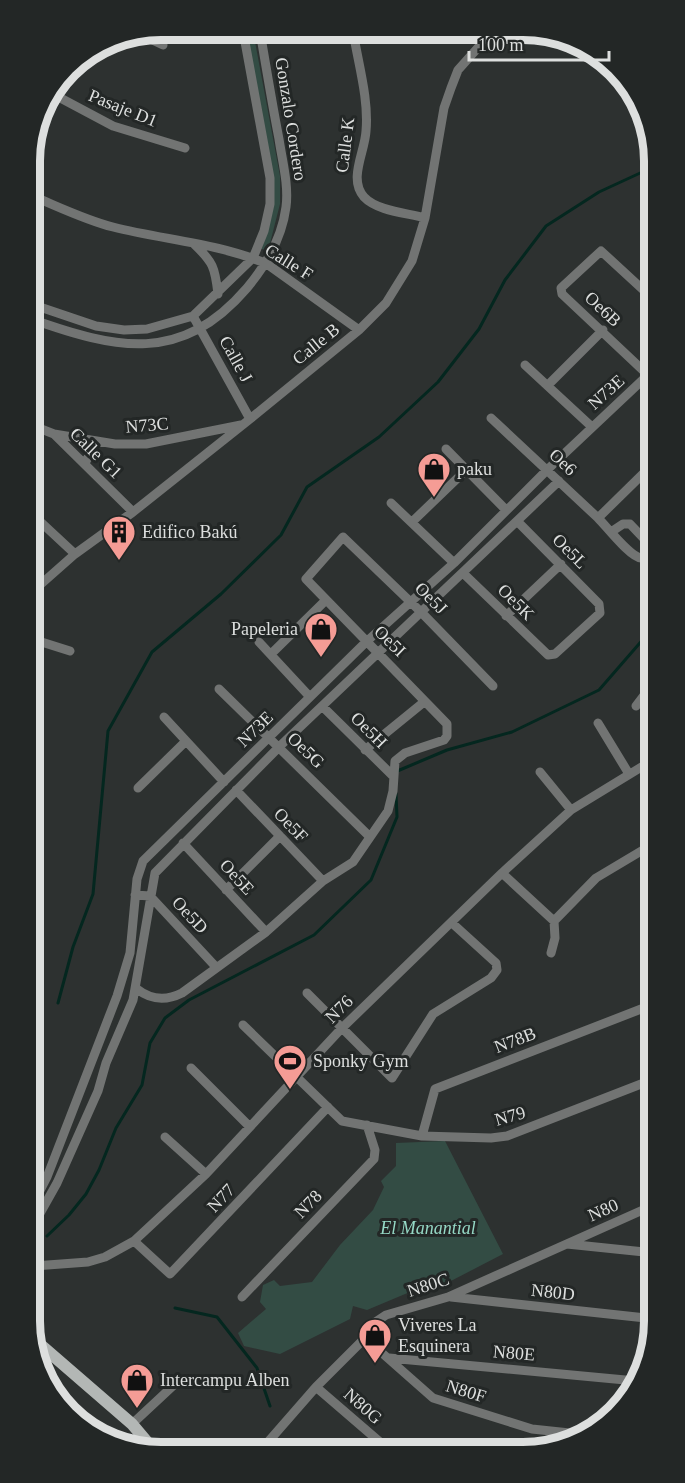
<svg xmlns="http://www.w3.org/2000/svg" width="685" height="1483" font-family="'Times New Roman',serif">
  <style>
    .green { fill: #334c44 }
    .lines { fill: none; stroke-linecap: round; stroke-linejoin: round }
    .stream { stroke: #04271f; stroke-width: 3 }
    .minor { stroke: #727473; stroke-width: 9 }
    .major { stroke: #b3b7b5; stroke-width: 12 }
    .labels { text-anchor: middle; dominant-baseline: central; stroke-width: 6; stroke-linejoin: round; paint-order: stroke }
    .street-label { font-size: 18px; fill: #dddfde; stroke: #232726 }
    .poi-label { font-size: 18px; fill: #dddfde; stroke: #232726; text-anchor: start }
    .park-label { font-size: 18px; font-style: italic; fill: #95d8c5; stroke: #232726 }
    .rim { fill: none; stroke: #dddfde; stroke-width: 8 }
  </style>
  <rect width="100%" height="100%" fill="#2d3130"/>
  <path class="green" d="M245 31H253L280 176V204L268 251 259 248 273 207Z
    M445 1141 503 1254 447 1283 417 1289 367 1310 353 1306 350 1319 280 1354 244 1346 238 1333 266 1309 260 1302 263 1285 274 1280 280 1286 312 1282 340 1245 373 1210 384 1187 381 1181 396 1166V1143Z"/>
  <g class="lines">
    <path class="stream" d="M395 772 447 750 512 732 599 690 652 629
      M58 1003 73 947 93 894 108 731 152 652 221 594 281 535 307 487 379 437 438 382 479 329 505 280 546 226 599 192 651 168
      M47 1236 69 1215 86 1194 99 1170 116 1128 142 1085 150 1043 165 1018 189 1000 314 935 371 880 397 817 396 794
      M175 1308 217 1317 257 1368 270 1406"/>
    <path class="minor" d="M353 31C358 63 369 99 366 131 365 152 348 179 364 197 377 211 407 213 425 218
      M140 34 163 45
      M51 93 113 126 185 148
      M30 195C57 206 85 220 113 227 164 240 218 243 267 264L359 330
      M194 244C213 262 215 267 218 294
      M31 304 96 326 124 330 147 329 193 316 253 258 264 231 270 204V178L243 31
      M193 316 250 419
      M31 319C116 349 181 365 247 288 267 264 282 238 286 207 289 185 282 160 279 139 272 103 266 67 260 31
      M525 365 592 427
      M648 375 562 294 561 288 601 251 651 297
      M548 385 603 330
      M491 418 598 518C607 527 630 557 641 558L650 552 649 544 630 524H623L611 532
      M31 425 54 434 133 512
      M54 434 115 444H146L241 425
      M446 449 506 510
      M85 463 97 441
      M391 503 454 563
      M32 514 75 554
      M598 518 652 465
      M412 522 466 470
      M464 574 548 655 555 654 600 613 599 604 518 522
      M32 592 75 554 133 512 250 419 359 330 386 303 412 261 425 218 444 108 451 88 458 70 492 32
      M506 616 561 564
      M32 639 70 651
      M259 642 310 697
      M271 654 326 600
      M219 689 369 836
      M636 706 652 685
      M323 707 392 775
      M164 717 224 782
      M598 723 629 774
      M32 741 38 753 33 779
      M365 750 424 702
      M540 772 571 810
      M138 788 185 742
      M236 790 323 881
      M183 843 266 932
      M502 873 554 921 555 938 551 953
      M226 890 280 836
      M135 895 150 896 216 967
      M554 921 596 878 653 844
      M137 989C151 1000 166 1001 182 993L266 932 323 881 353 862 388 811 393 791 395 761 405 753 444 740 447 736V724L306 579 343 537 422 613 493 686
      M307 993 392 1078 433 1014 491 978 497 970 496 963 452 923
      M243 1025 342 1121 422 1136 491 1138 507 1136 654 1079
      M191 1068 250 1127
      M422 1136 435 1089 654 1004
      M165 1137 206 1174
      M34 1202 47 1177 117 996 130 953 137 879 143 861 366 642 454 563 547 470 651 372
      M34 1224 57 1183 98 1091 106 1063 133 1000 155 873 280 746 559 481
      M134 1241 170 1274 328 1107
      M567 1244 654 1253
      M34 1266 88 1262 105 1257 134 1241 206 1174 341 1029 502 873 571 810 653 760
      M242 1297 374 1159 375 1150 367 1125
      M451 1297 655 1319
      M365 1338 433 1398 532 1429 579 1434
      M389 1358 636 1381
      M316 1387 388 1449
      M132 1424 175 1384
      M148 1443 159 1450
      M261 1450 316 1387 365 1338 374 1323 386 1315 448 1297 654 1205"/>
    <path class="major" d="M35 1340 132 1424 148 1443 140 1451"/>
  </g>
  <defs>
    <symbol id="shop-pin" viewBox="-11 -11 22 30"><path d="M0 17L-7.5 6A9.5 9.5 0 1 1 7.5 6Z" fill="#f59c95" stroke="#232726"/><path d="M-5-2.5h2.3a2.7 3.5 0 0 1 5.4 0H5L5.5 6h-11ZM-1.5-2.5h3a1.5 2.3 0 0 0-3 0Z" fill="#111"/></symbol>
    <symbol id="building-pin" viewBox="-11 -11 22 30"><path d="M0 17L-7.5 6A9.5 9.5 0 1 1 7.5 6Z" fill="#f59c95" stroke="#232726"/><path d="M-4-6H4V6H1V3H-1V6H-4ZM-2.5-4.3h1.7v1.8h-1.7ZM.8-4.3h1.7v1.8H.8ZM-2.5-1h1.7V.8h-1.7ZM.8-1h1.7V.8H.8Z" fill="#111"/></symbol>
    <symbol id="stadium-pin" viewBox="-11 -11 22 30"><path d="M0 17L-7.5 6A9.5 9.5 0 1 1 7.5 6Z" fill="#f59c95" stroke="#232726"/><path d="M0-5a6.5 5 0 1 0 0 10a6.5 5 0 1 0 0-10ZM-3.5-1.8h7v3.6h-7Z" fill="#111"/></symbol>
  </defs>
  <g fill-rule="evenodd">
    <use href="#shop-pin" x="415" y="450" width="38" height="52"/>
    <use href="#building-pin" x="100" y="513" width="38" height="52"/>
    <use href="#shop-pin" x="302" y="610" width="38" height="52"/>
    <use href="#stadium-pin" x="271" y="1042" width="38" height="52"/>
    <use href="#shop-pin" x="356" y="1316" width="38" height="52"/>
    <use href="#shop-pin" x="118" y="1361" width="38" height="52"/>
  </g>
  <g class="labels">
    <g class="street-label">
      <text transform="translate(123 108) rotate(22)">Pasaje D1</text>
      <text transform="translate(291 119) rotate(81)">Gonzalo Cordero</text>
      <text transform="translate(345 145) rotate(-83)">Calle K</text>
      <text transform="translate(289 262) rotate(32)">Calle F</text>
      <text transform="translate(603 309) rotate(43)">Oe6B</text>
      <text transform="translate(316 344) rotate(-39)">Calle B</text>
      <text transform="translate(236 359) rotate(61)">Calle J</text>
      <text transform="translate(606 392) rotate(-42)">N73E</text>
      <text transform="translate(147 425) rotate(-5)">N73C</text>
      <text transform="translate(96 453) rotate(44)">Calle G1</text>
      <text transform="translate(563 462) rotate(43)">Oe6</text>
      <text transform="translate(570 551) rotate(45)">Oe5L</text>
      <text transform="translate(431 598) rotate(45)">Oe5J</text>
      <text transform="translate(516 602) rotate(45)">Oe5K</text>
      <text transform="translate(390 641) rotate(44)">Oe5I</text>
      <text transform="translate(255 729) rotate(-44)">N73E</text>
      <text transform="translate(369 730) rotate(45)">Oe5H</text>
      <text transform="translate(306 750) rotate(44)">Oe5G</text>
      <text transform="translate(291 825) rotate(46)">Oe5F</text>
      <text transform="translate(237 877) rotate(47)">Oe5E</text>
      <text transform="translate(190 915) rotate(47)">Oe5D</text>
      <text transform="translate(339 1009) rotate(-45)">N76</text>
      <text transform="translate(515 1040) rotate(-21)">N78B</text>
      <text transform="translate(510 1116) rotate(-16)">N79</text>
      <text transform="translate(221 1198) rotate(-47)">N77</text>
      <text transform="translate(308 1204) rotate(-46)">N78</text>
      <text transform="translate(603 1210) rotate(-24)">N80</text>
      <text transform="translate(428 1285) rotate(-18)">N80C</text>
      <text transform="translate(553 1292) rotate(6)">N80D</text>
      <text transform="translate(514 1353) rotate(5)">N80E</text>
      <text transform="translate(466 1391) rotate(17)">N80F</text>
      <text transform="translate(363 1406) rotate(41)">N80G</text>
    </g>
    <g class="poi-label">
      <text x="457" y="469">paku</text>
      <text x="142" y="532">Edifico Bakú</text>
      <text x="298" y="629" text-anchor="end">Papeleria</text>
      <text x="313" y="1061">Sponky Gym</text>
      <text x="398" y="1325">Viveres La<tspan x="398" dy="21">Esquinera</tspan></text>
      <text x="160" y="1380">Intercampu Alben</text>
    </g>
    <g class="park-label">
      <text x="428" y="1228">El Manantial</text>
    </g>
  </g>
  <path d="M0 0H685V1483H0ZM161 40H523A121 121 0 0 1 644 161V1321A121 121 0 0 1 523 1442H161A121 121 0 0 1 40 1321V161A121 121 0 0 1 161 40Z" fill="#232726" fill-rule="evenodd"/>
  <path class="rim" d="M161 40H523A121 121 0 0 1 644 161V1321A121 121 0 0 1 523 1442H161A121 121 0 0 1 40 1321V161A121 121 0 0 1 161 40Z"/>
  <path d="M469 51v9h140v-9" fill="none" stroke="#dddfde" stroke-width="3"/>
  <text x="478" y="51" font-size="18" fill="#dddfde" stroke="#232726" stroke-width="4.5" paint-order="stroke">100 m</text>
</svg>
